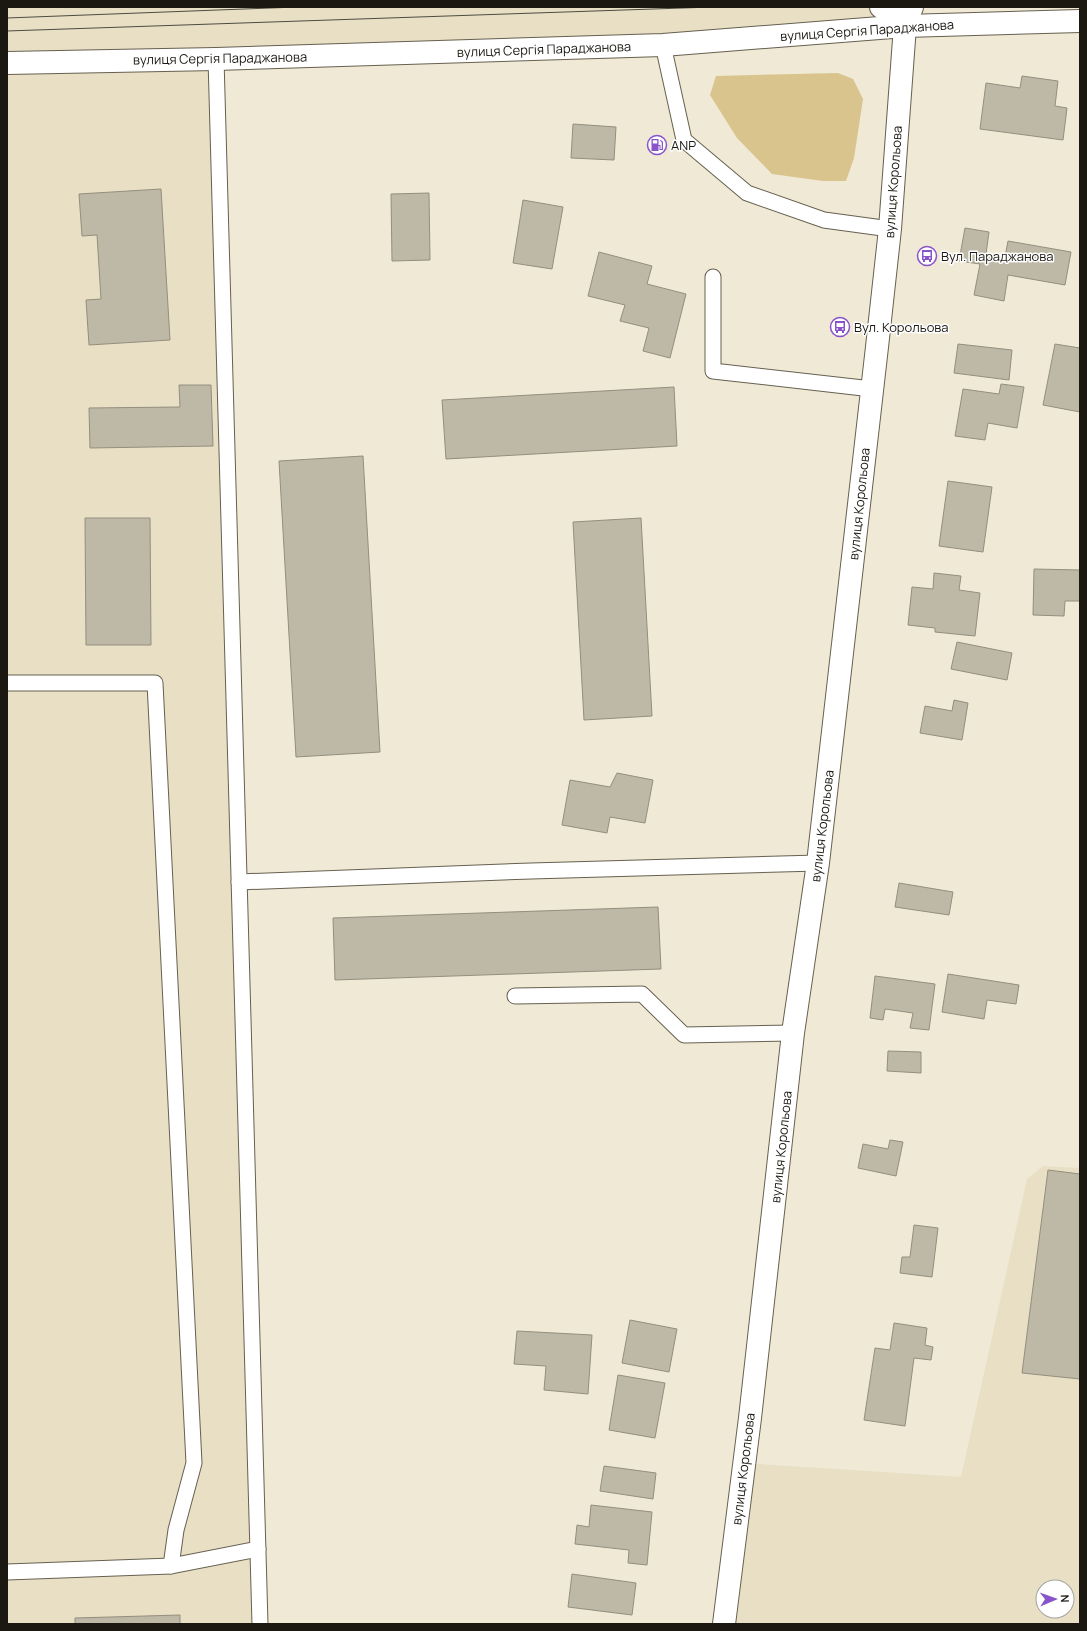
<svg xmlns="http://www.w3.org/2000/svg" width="1087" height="1631" viewBox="0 0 1087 1631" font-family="Manrope,sans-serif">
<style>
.built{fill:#e8dfc5;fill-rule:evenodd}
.green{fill:#d8c48c}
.building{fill:#beb8a6;stroke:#948e7d}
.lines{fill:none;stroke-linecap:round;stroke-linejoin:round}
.lane-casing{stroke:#666050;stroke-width:17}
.street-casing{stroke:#666050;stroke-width:24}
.secondary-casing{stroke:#666050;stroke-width:24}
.lane{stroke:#fff;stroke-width:15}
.street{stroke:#fff;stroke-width:22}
.secondary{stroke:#fff;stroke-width:22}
.tram{stroke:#4e4b41;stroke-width:1}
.labels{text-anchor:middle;stroke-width:3;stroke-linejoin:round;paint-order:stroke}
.street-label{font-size:13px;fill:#1b1812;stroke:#fff}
.poi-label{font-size:13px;fill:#1b1812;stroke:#fff;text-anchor:start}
</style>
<rect width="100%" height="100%" fill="#efe9d6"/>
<g class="built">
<polygon points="7,7 912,7 905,26 216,59 260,1624 7,1624"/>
<path d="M1043 1166 1080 1168V1624H724L744 1463 961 1477 1027 1179ZM1043 1587H1067V1611H1043Z"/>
</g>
<polygon class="green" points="838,73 853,79 863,99 854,158 846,181 823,181 772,174 737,138 710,95 716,76"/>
<g class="building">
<polygon points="1022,76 1058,81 1055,106 1067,108 1063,140 980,129 986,83 1020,88"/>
<polygon points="573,124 616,127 614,160 571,158"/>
<polygon points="161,189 170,340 89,345 86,300 101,299 97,235 82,236 79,194"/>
<polygon points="429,193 430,260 392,261 391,194"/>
<polygon points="523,200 563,207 552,269 513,263"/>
<polygon points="965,228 989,232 986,254 1005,257 1008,241 1071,252 1065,285 1008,275 1004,301 974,295 980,264 959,261"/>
<polygon points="599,252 652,266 647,284 686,294 670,358 643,351 649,328 620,321 625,305 588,296"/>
<polygon points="958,344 1012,350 1009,380 954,373"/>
<polygon points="1055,344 1080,348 1080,412 1043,405"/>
<polygon points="1001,384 1024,387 1017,428 988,423 985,440 955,436 963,389 999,394"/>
<polygon points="179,385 211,385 213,446 90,448 89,408 180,407"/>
<polygon points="674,387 677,446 446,459 442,400"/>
<polygon points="363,456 380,752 296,757 279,461"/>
<polygon points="948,481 992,487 983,552 939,546"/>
<polygon points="85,518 150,518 151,645 86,645"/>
<polygon points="641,518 652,716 584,720 573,522"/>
<polygon points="1034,569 1080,570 1080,601 1065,601 1064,616 1033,615"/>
<polygon points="934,573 961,576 959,590 980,593 975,636 935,632 935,628 908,625 912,587 933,589"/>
<polygon points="957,642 1012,653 1007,680 951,669"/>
<polygon points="954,700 968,703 962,740 920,733 925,706 952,711"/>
<polygon points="617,773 653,780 645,823 610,817 607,833 562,825 570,780 610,787"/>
<polygon points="899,883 953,892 949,915 895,907"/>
<polygon points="658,907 661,969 335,980 333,918"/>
<polygon points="948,974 1019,985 1016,1004 987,1000 984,1019 942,1012"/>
<polygon points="875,976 935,984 929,1030 910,1028 913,1013 885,1009 883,1020 870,1018"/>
<polygon points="888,1051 921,1052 921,1073 887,1071"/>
<polygon points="890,1140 903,1142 896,1176 858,1168 863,1144 888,1149"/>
<polygon points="1048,1170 1080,1174 1080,1379 1022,1373"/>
<polygon points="914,1225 938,1228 932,1277 900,1273 902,1257 910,1257"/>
<polygon points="630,1320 677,1329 669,1372 622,1363"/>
<polygon points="894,1323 927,1328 925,1345 933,1347 931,1360 914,1358 905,1426 864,1420 875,1348 890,1350"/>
<polygon points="517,1331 592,1335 588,1394 544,1390 546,1366 514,1364"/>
<polygon points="618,1375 665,1383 655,1438 609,1430"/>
<polygon points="604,1466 656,1473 653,1499 600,1491"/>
<polygon points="591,1505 652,1512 647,1565 628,1563 629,1550 575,1544 577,1525 589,1527"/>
<polygon points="572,1574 636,1583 632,1615 568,1607"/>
<polygon points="180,1615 180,1624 75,1624 75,1618"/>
</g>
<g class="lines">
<g class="lane-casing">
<g id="lane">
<polyline points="663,45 684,140 747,193 824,220 890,229"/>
<polyline points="216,59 260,1624"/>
<polyline points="713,277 713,371 872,389"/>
<polyline points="7,683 155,683 194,1463 176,1530 171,1566"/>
<polyline points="239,882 531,871 818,863"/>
<polyline points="515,996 642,994 684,1035 793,1033"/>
<polyline points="7,1572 171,1566 258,1549"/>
</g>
</g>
<g class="street-casing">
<polyline id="street" points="7,63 216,59 663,45 905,26"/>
</g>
<g class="secondary-casing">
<g id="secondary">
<polyline points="881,7 905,26"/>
<polyline points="905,26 1080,21"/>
<polyline points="724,1624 750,1418 793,1033 818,863 877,347 890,229 905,26 912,7"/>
</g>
</g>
<use href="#lane" class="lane"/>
<use href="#street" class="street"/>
<use href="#secondary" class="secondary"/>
<g class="tram">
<polyline points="7,18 297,7"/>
<polyline points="7,31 712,7"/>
</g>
</g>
<defs>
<g id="fuel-ring" transform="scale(1)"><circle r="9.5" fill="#fff" stroke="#8853cb" stroke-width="1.5"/><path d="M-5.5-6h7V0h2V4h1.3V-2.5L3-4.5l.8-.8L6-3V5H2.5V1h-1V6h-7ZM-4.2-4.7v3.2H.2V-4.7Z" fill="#8853cb"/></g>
<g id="bus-ring" transform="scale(1)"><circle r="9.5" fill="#fff" stroke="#8853cb" stroke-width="1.5"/><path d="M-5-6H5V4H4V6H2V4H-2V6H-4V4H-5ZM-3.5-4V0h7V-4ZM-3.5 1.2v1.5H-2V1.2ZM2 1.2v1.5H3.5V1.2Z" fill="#8853cb"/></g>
</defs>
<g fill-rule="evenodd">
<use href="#fuel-ring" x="657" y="145"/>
<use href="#bus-ring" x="927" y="256"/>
<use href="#bus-ring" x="840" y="327"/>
</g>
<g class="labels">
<g class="street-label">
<text transform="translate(867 30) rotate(-4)" y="5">вулиця Сергія Параджанова</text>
<text transform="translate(544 49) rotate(-2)" y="5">вулиця Сергія Параджанова</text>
<text transform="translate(220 58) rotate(-1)" y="5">вулиця Сергія Параджанова</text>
<text transform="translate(893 182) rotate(-86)" y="5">вулиця Корольова</text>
<text transform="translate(859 504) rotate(-84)" y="5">вулиця Корольова</text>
<text transform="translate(822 826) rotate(-83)" y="5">вулиця Корольова</text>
<text transform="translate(781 1147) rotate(-84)" y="5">вулиця Корольова</text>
<text transform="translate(743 1469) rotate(-83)" y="5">вулиця Корольова</text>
</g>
<g class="poi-label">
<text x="671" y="150">ANP</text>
<text x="941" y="261">Вул. Параджанова</text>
<text x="854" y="332">Вул. Корольова</text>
</g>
</g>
<rect width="1087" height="1631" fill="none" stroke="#1b1812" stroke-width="16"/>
<g transform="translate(1055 1599) rotate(88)"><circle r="19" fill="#ffffff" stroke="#a4a3a0"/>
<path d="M0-3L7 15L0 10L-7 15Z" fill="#8853cb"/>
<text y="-6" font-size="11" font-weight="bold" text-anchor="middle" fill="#1b1812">N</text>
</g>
</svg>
